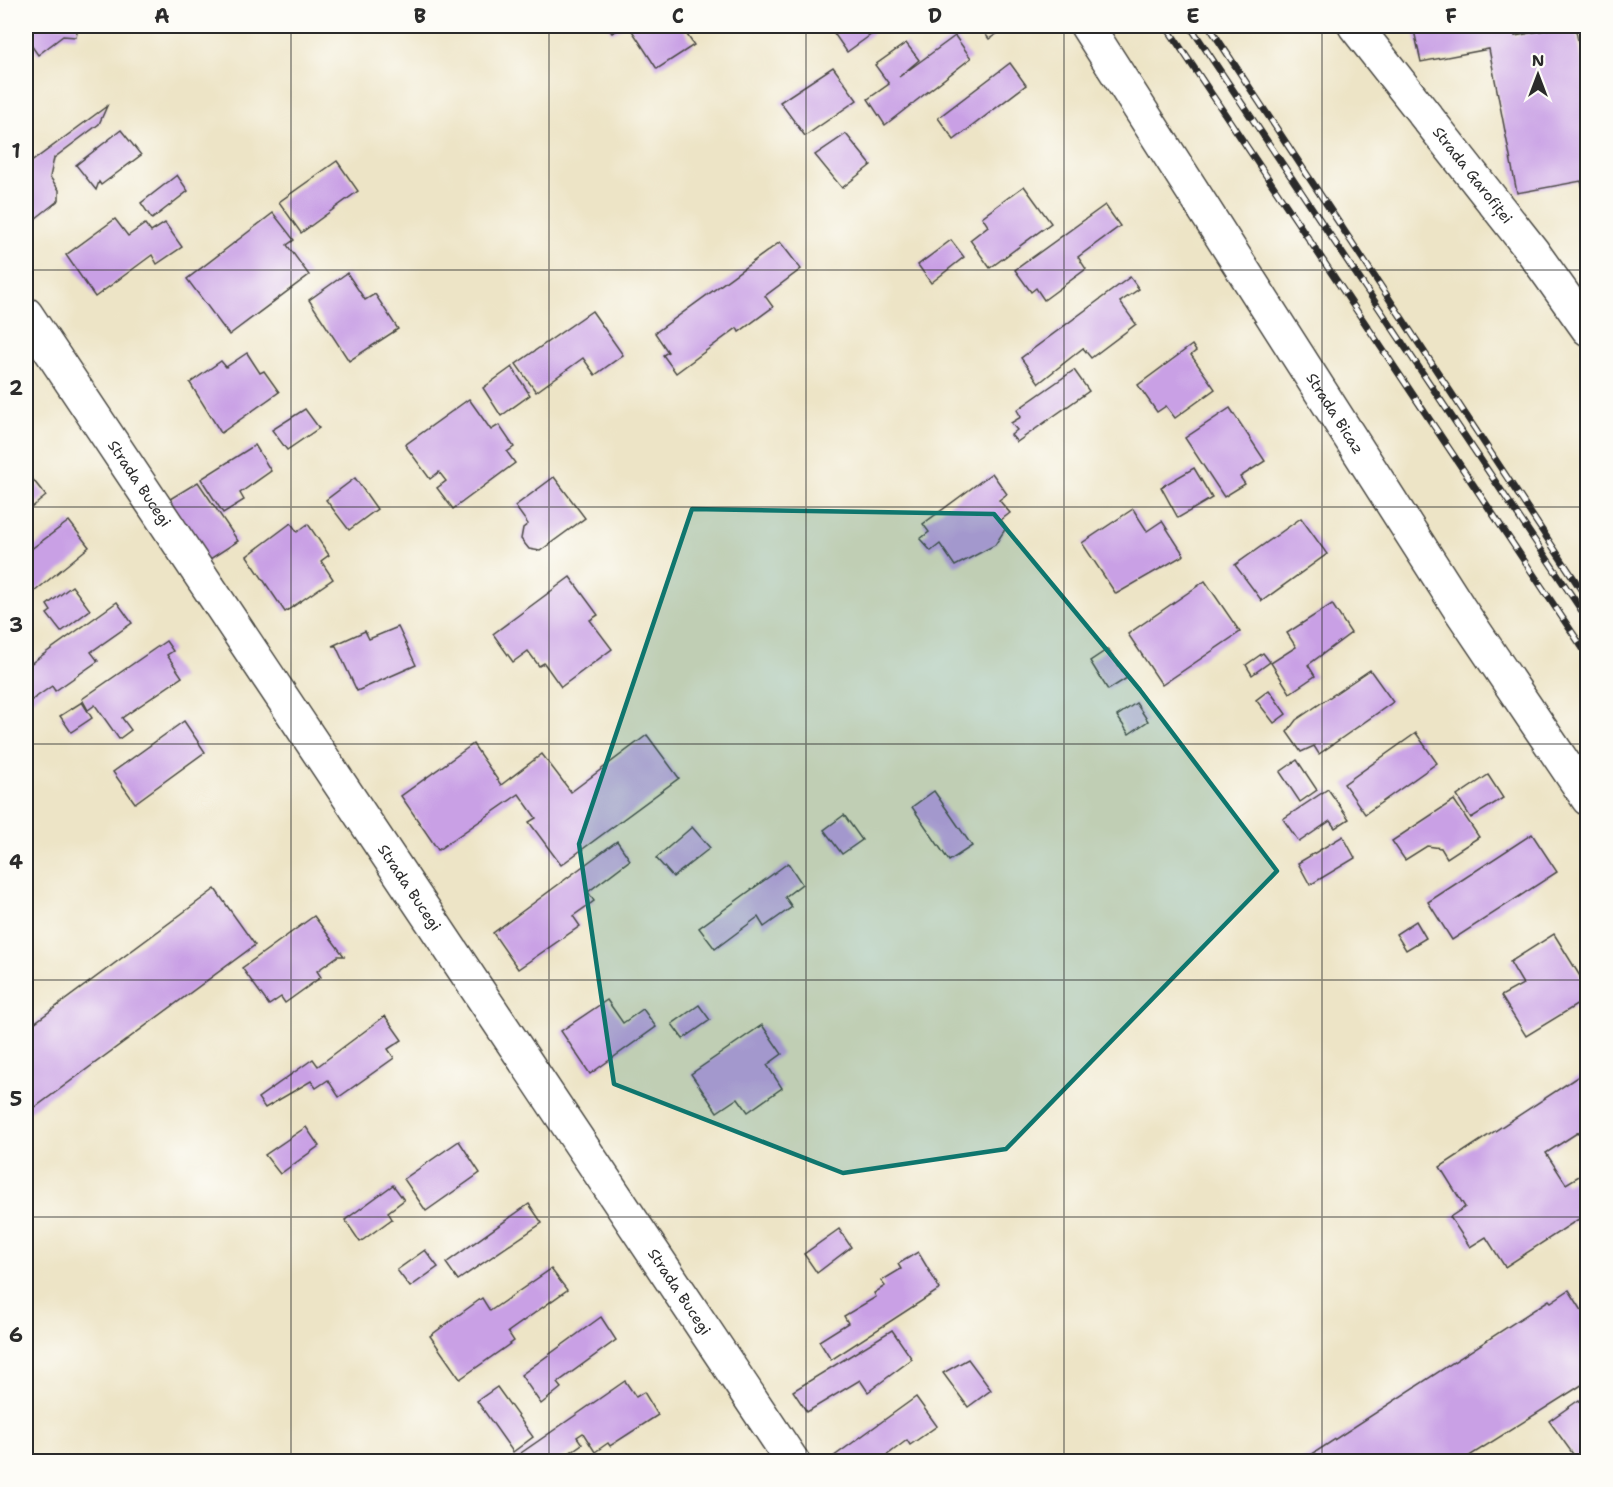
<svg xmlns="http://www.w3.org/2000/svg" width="1613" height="1487" viewBox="0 0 1613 1487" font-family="'Shantell Sans',sans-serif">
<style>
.building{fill:#c9a0e5}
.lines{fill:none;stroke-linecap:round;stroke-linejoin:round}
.tertiary-casing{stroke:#484742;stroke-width:36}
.tertiary{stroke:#fff;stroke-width:33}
.rail-casing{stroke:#2b2b2b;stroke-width:7}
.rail{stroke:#fdfcf7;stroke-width:4.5;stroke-dasharray:14;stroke-linecap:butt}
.marked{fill:#0f766e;fill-opacity:0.2;stroke:#0f766e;stroke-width:4.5;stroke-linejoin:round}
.grid{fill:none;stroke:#2b2b2b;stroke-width:1.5;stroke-opacity:0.55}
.labels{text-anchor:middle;stroke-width:6;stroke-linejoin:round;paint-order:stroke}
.street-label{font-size:15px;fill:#2b2b2b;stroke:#fdfcf7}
.neatline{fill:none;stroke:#2b2b2b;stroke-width:2}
.grid-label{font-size:20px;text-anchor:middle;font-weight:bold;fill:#2b2b2b}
</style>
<rect width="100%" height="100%" fill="#fdfcf7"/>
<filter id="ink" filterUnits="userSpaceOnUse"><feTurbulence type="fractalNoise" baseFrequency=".0167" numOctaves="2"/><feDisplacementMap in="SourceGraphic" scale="12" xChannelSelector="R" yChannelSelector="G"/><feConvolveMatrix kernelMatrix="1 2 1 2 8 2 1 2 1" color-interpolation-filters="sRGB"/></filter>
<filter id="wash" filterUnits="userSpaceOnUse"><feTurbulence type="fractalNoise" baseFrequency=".008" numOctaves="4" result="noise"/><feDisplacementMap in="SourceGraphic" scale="24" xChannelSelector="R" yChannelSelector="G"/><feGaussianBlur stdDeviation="1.35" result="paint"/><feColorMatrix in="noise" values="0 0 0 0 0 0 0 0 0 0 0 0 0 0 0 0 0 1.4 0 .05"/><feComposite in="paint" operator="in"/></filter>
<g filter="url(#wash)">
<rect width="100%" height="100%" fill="#ede4c6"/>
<g id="blocks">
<g class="building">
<polygon points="26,26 78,26 76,37 63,36 38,55 26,38"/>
<polygon points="607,26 625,26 612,33"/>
<polygon points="629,26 681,26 694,45 657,69"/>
<polygon points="829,26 876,26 879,29 847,52"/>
<polygon points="979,26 998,26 1001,31 989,39"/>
<polygon points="1413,26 1513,26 1515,36 1565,26 1575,26 1588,88 1588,208 1581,181 1517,193 1489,49 1421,62"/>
<polygon points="955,36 971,58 885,125 868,99 889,84 875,65 906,43 919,60 899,77"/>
<polygon points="1010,63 1026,85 954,140 938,118"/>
<polygon points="833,67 857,100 805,136 780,102"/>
<polygon points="107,106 99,124 54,158 50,177 59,190 59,200 26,226 26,166"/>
<polygon points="121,130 141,155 101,185 99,182 96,190 76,165"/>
<polygon points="846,134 871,165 842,188 815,155"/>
<polygon points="337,161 358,191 301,233 279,202"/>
<polygon points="177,175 188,191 152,219 141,203"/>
<polygon points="1024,186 1051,223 990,268 970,240 988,226 982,217"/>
<polygon points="1105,205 1120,226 1078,257 1086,269 1044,300 1036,288 1031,292 1015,270"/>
<polygon points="273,213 294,240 287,245 309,275 229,335 187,279"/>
<polygon points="115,219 128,236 145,224 151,232 165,223 182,247 157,264 152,255 95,297 66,255"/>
<polygon points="951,240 964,257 931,283 918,265"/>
<polygon points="780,242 801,269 765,296 773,307 739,332 737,328 676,373 663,355 668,352 655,333"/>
<polygon points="347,273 365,300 375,294 398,329 349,361 309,300"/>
<polygon points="1130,277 1139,289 1120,302 1136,324 1091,358 1083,348 1039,383 1021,358"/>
<polygon points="592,311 623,355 595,375 583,358 536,392 516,364"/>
<polygon points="1192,345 1196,351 1191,355 1215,389 1175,418 1166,406 1157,412 1138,385"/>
<polygon points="247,353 260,373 264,371 279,392 221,433 190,383 221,361 226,367"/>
<polygon points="512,367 530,395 501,416 483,388"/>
<polygon points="1074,370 1089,391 1017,442 1011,435 1017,430 1011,423 1021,417 1017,410"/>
<polygon points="469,399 491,430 499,425 514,447 507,452 515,463 453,509 437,488 446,481 439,472 430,479 405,445"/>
<polygon points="1230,408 1265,461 1240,477 1245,484 1224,497 1185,438"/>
<polygon points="305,409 319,428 287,450 272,430"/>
<polygon points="255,445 271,471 240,493 244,500 223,513 201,479"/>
<polygon points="1194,468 1212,498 1178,518 1161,487"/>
<polygon points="26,471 46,496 26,512"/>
<polygon points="992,473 1007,494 999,500 1010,513 1001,520 1006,528 995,545 955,566 940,544 931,551 920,539 929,532 923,524"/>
<polygon points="554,477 585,518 540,551 529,549 521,539 523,528 528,524 515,506"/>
<polygon points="355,478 377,509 349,530 326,500"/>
<polygon points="198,482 238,541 204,563 165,502"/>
<polygon points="1133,509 1147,531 1162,521 1184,555 1116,594 1082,543"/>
<polygon points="1301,518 1327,554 1262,601 1235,565"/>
<polygon points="69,521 89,547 29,596 26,592 26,553"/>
<polygon points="291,523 297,532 308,524 329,555 321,561 333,579 285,612 247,556"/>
<polygon points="570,577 598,615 590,620 612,649 561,687 544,663 539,666 528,651 513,662 493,634"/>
<polygon points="1205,581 1240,632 1162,685 1128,634"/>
<polygon points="72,586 90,610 61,632 47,614 51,611 47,605"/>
<polygon points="117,602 132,623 91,652 98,661 55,691 52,686 26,704 26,667"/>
<polygon points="1332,604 1351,633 1308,665 1315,676 1290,693 1271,663 1296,647 1287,633"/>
<polygon points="398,627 416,665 357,691 336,646 332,646 365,631 369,639"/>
<polygon points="166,641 173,651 167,655 182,677 122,718 131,730 119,739 95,705 88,710 82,699"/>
<polygon points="1108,649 1127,678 1108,690 1090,661"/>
<polygon points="1263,653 1270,662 1252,675 1246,665"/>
<polygon points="1370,670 1393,702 1319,754 1314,746 1301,752 1287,732 1296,720"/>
<polygon points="1269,690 1286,714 1274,723 1256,700"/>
<polygon points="82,702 92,718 71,732 60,716"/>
<polygon points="1136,703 1148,721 1129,734 1117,716"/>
<polygon points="184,721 205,752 135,803 113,772"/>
<polygon points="1416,733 1437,763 1365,814 1344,784"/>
<polygon points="647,735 679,778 561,865 529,822 536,818 519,794 438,850 401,796 473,744 501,785 542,754 571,792"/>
<polygon points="1297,760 1317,790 1300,802 1280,772"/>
<polygon points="1488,775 1503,798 1471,818 1457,796"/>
<polygon points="1328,789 1349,819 1335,828 1330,821 1299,842 1283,819"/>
<polygon points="934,791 972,846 949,861 912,807"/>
<polygon points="1454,800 1479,837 1447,858 1441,848 1427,846 1405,860 1392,841"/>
<polygon points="844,815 862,840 842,854 824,830"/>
<polygon points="692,827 710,848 673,877 656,858"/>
<polygon points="1532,834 1557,872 1452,940 1428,902"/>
<polygon points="1343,836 1355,858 1310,885 1298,863"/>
<polygon points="617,841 630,860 588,892 594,901 573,916 580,926 518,969 493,933"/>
<polygon points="788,863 802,884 785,897 792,907 764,927 758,917 715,949 699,928"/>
<polygon points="215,889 255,945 26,1114 26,1029"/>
<polygon points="314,916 344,956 338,956 317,971 321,977 285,1003 281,997 269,1005 242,968"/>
<polygon points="1416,921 1426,938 1406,950 1396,934"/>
<polygon points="1554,934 1588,989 1588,998 1526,1036 1501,996 1523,984 1510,962"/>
<polygon points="607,1000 623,1023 643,1009 656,1027 590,1074 561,1031"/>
<polygon points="699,1005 710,1020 683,1039 672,1024"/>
<polygon points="385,1016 402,1040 388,1049 394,1058 339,1097 328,1080 316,1088 311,1081 265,1108 258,1098 313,1059 318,1066"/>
<polygon points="762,1025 782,1054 767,1065 782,1088 748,1112 738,1098 717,1112 691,1074"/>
<polygon points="1588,1070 1588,1126 1546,1153 1566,1184 1584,1173 1588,1178 1588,1213 1505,1267 1486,1237 1470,1247 1450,1217 1465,1207 1440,1167"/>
<polygon points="306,1127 319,1146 280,1174 265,1155"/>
<polygon points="459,1141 480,1173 426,1211 404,1179"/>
<polygon points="393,1185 404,1200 388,1212 392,1219 360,1242 345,1220"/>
<polygon points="529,1204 542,1223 458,1280 446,1263"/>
<polygon points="839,1229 851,1247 817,1273 804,1254"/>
<polygon points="425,1250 438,1267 410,1287 397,1270"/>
<polygon points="918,1252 940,1289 831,1360 819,1341 848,1323 844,1316 876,1297 874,1293 885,1286 881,1281 901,1269 898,1264"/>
<polygon points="551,1269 567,1290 508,1332 514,1341 460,1379 430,1336 482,1298 490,1311"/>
<polygon points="1569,1290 1588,1320 1588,1381 1460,1462 1300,1462 1549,1300 1551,1302"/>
<polygon points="601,1317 616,1340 557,1383 561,1388 541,1404 521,1375"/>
<polygon points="892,1330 912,1359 868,1392 860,1380 807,1412 793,1391"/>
<polygon points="968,1359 991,1390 968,1407 943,1373"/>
<polygon points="625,1381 636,1397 644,1392 658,1415 610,1446 608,1443 595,1452 583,1433 577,1437 582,1444 556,1462 508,1462"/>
<polygon points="497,1387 533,1437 513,1452 477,1401"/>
<polygon points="916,1397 937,1426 910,1445 907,1440 878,1462 826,1462"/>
<polygon points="1579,1400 1588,1413 1588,1455 1578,1461 1549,1421"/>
<polygon points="691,1456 694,1462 682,1462"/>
</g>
</g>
</g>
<g filter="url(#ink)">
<use href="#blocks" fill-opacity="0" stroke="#484742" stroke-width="1.5"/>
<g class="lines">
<g class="tertiary-casing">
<g id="tertiary">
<path id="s1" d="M1087 26 1459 608 1588 799"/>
<path id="s2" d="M1355 26 1533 252 1588 329"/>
<path id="s3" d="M26 314 793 1462"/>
</g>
</g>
<use href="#tertiary" class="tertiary"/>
<g class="rail-casing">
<g id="rail">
<polyline points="1166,26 1588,656"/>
<polyline points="1190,26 1588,620"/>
<polyline points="1209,26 1588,600"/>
</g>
</g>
<use href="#rail" class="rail"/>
</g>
</g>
<path class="marked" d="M692 509 994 514 1140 690 1277 871 1006 1149 843 1173 614 1084 579 844Z"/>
<path class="grid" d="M291 26V1462M549 26V1462M806 26V1462M1064 26V1462M1322 26V1462M26 270H1588M26 507H1588M26 744H1588M26 980H1588M26 1217H1588"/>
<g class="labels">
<g class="street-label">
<text dy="5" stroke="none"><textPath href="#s2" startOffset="190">Strada Garofiței</textPath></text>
<text dy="5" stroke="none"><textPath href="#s1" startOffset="460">Strada Bicaz</textPath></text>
<text dy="5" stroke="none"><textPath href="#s3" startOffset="204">Strada Bucegi</textPath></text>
<text dy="5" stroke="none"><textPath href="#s3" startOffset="690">Strada Bucegi</textPath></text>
<text dy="5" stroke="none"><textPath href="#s3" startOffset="1176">Strada Bucegi</textPath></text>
</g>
</g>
<rect width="1613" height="1487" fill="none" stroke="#fdfcf7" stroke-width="66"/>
<g transform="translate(1538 75)" stroke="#fdfcf7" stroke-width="4.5" paint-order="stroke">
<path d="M0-4.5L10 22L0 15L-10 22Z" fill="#2b2b2b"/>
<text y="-9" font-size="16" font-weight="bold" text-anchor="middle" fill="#2b2b2b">N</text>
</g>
<rect x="33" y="33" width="1547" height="1421" class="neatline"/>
<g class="grid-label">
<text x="162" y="23">A</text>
<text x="420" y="23">B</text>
<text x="678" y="23">C</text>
<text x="935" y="23">D</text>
<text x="1193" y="23">E</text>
<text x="1451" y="23">F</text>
<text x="16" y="158">1</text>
<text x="16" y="395">2</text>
<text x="16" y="632">3</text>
<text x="16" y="869">4</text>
<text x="16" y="1106">5</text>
<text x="16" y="1342">6</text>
</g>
</svg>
